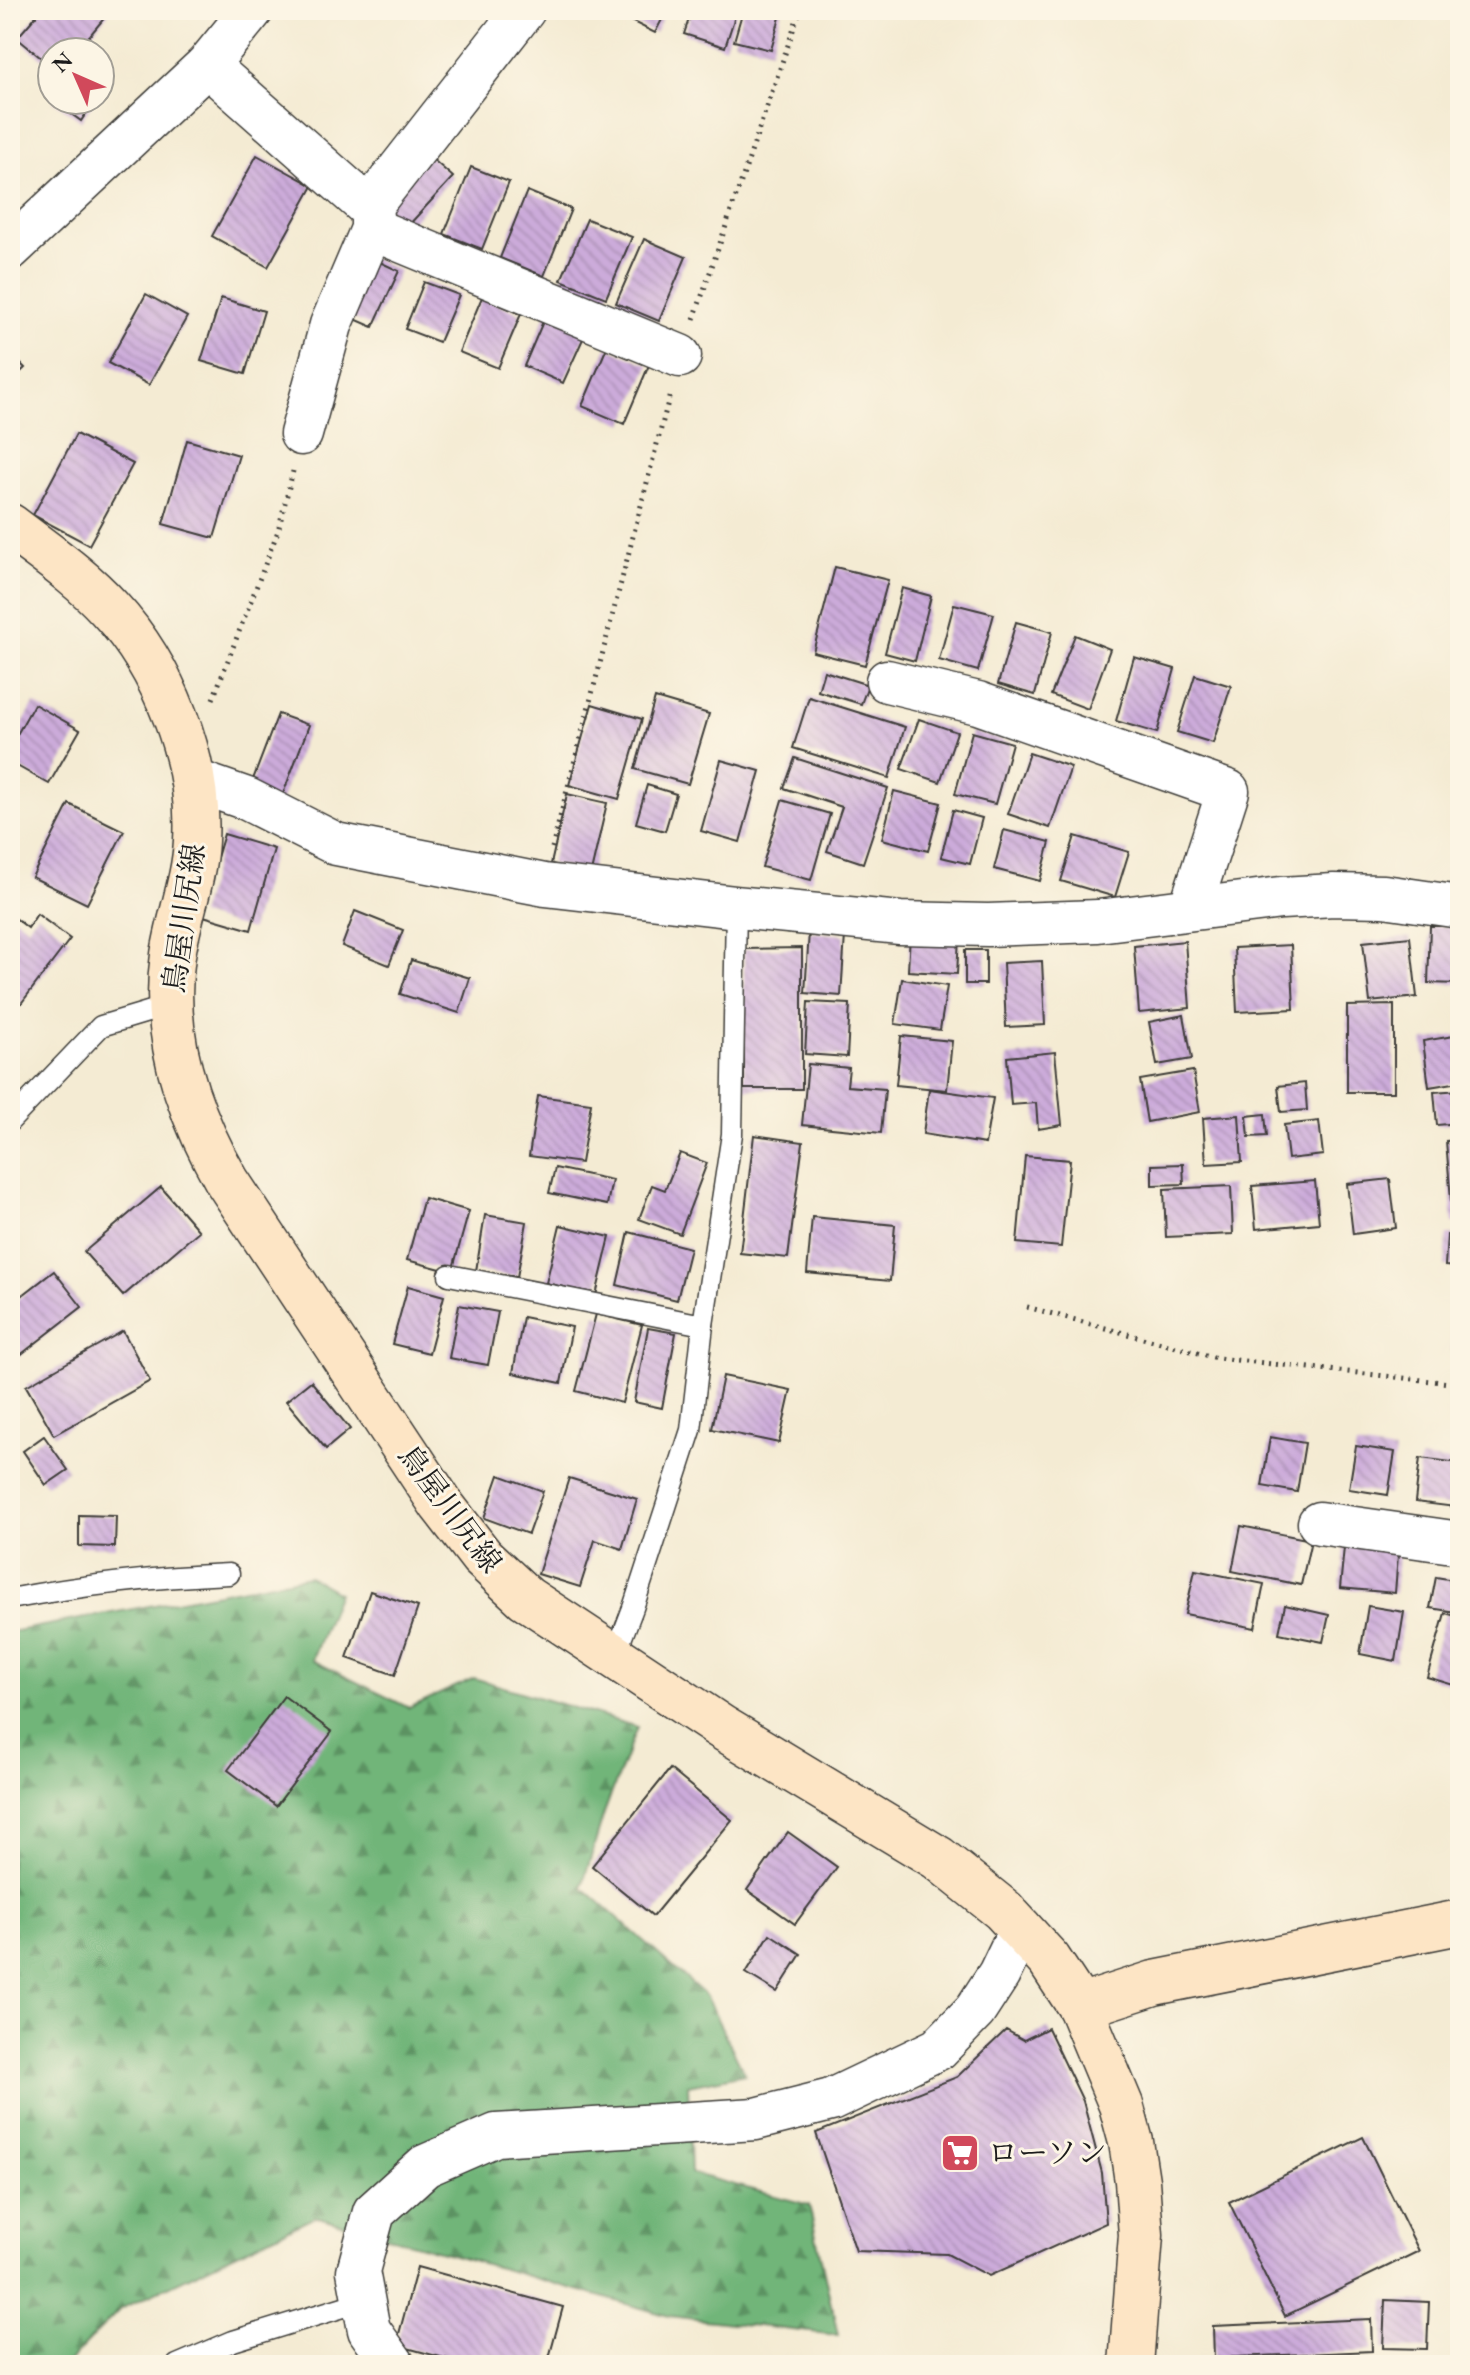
<svg xmlns="http://www.w3.org/2000/svg" width="1470" height="2375" viewBox="0 0 1470 2375" font-family="'EB Garamond','Noto Serif JP',serif">
<style>
.forest{fill:url(#forest-firs);stroke:#46684a;stroke-width:2}
.building{fill:url(#building-back-hatch)}
.lines{fill:none;stroke-linecap:round;stroke-linejoin:round}
.lane-casing{stroke:#3c3b37;stroke-width:23}
.street-casing{stroke:#3c3b37;stroke-width:45}
.secondary-casing{stroke:#3c3b37;stroke-width:47}
.path{stroke:#3c3b37;stroke-width:5;stroke-dasharray:2 6;stroke-linecap:butt}
.lane{stroke:#fff;stroke-width:20}
.street{stroke:#fff;stroke-width:42}
.secondary{stroke:#fde5c5;stroke-width:44}
.labels{text-anchor:middle;stroke-width:6;stroke-linejoin:round;paint-order:stroke}
.street-label{font-size:30px;fill:#1c1c1c;stroke:#fcf5e5}
.poi-label{font-size:30px;fill:#1c1c1c;stroke:#fcf5e5;text-anchor:start}
</style>
<defs>
<pattern id="forest-firs" width="22" height="20" patternUnits="userSpaceOnUse" patternTransform="scale(2)"><rect width="22" height="20" fill="#71b579"/><path d="M5 1l3.5 6h-7zM16 11l3.5 6h-7z" fill="#5c9262"/></pattern>
<pattern id="building-back-hatch" width="6" height="6" patternUnits="userSpaceOnUse" patternTransform="scale(2)"><rect width="6" height="6" fill="#ccabda"/><path d="M-1 5l2 2M0 0l6 6M5-1l2 2" fill="none" stroke="#af93ba"/></pattern>
</defs>
<rect width="100%" height="100%" fill="#fcf5e5"/>
<filter id="ink" filterUnits="userSpaceOnUse"><feTurbulence type="fractalNoise" baseFrequency=".0125" numOctaves="2"/><feDisplacementMap in="SourceGraphic" scale="16" xChannelSelector="R" yChannelSelector="G"/><feConvolveMatrix kernelMatrix="1 2 1 2 8 2 1 2 1" color-interpolation-filters="sRGB"/></filter>
<filter id="wash" filterUnits="userSpaceOnUse"><feTurbulence type="fractalNoise" baseFrequency=".006" numOctaves="4" result="noise"/><feDisplacementMap in="SourceGraphic" scale="32" xChannelSelector="R" yChannelSelector="G"/><feGaussianBlur stdDeviation="1.8" result="paint"/><feColorMatrix in="noise" values="0 0 0 0 0 0 0 0 0 0 0 0 0 0 0 0 0 1.4 0 .05"/><feComposite in="paint" operator="in"/></filter>
<g filter="url(#wash)">
<rect width="100%" height="100%" fill="#f4ebd3"/>
<polygon class="forest" points="309,1576 338,1593 312,1660 409,1708 474,1678 637,1727 604,1813 582,1887 705,1995 745,2074 688,2085 691,2173 809,2205 838,2335 669,2316 315,2216 120,2309 66,2365 10,2365 10,1632"/>
<g id="blocks">
<g class="building">
<polygon points="41,10 111,10 76,52 52,52 52,67 17,38"/>
<polygon points="609,10 667,10 655,33"/>
<polygon points="692,10 737,10 725,47 684,34"/>
<polygon points="743,10 782,10 771,50 734,41"/>
<polygon points="52,100 95,100 81,121"/>
<polygon points="421,149 453,177 407,227 376,199"/>
<polygon points="257,155 313,186 268,267 212,236"/>
<polygon points="471,167 509,182 482,249 444,234"/>
<polygon points="527,191 571,209 544,276 500,258"/>
<polygon points="587,219 632,237 606,298 561,280"/>
<polygon points="644,239 686,257 659,321 616,303"/>
<polygon points="367,256 399,271 373,327 341,313"/>
<polygon points="424,282 459,295 439,342 405,329"/>
<polygon points="146,294 187,317 149,385 108,363"/>
<polygon points="482,297 521,314 498,368 459,352"/>
<polygon points="221,298 264,311 245,374 201,361"/>
<polygon points="547,312 587,330 563,383 524,366"/>
<polygon points="607,347 649,365 624,424 582,406"/>
<polygon points="10,353 25,368 10,382"/>
<polygon points="76,434 133,464 89,545 33,515"/>
<polygon points="187,440 239,455 214,538 163,524"/>
<polygon points="835,567 888,580 865,665 813,652"/>
<polygon points="902,588 931,596 915,661 885,653"/>
<polygon points="954,604 994,614 978,671 939,660"/>
<polygon points="1016,622 1052,632 1035,695 998,684"/>
<polygon points="1075,635 1110,649 1088,709 1051,695"/>
<polygon points="1134,657 1175,669 1157,733 1116,721"/>
<polygon points="824,671 868,685 861,704 818,691"/>
<polygon points="1195,675 1231,686 1213,743 1177,732"/>
<polygon points="809,697 905,727 889,778 793,748"/>
<polygon points="655,698 709,714 688,784 635,769"/>
<polygon points="34,704 80,730 49,784 10,762 10,747"/>
<polygon points="592,704 642,719 619,799 569,785"/>
<polygon points="278,714 309,725 280,802 249,790"/>
<polygon points="919,719 957,732 940,782 901,769"/>
<polygon points="972,732 1012,743 995,804 955,794"/>
<polygon points="1029,753 1071,767 1050,828 1008,814"/>
<polygon points="795,758 888,788 863,863 827,851 842,807 784,788"/>
<polygon points="721,760 760,771 740,842 701,831"/>
<polygon points="647,785 676,794 665,831 636,823"/>
<polygon points="894,791 941,803 928,851 882,839"/>
<polygon points="567,794 607,803 591,872 551,864"/>
<polygon points="782,800 830,814 811,880 762,867"/>
<polygon points="69,804 124,831 87,904 32,877"/>
<polygon points="953,810 982,818 970,864 941,857"/>
<polygon points="1004,830 1050,842 1040,881 994,869"/>
<polygon points="224,834 274,849 251,930 200,915"/>
<polygon points="1075,836 1129,852 1115,897 1061,881"/>
<polygon points="355,911 403,930 389,965 342,946"/>
<polygon points="10,914 28,928 37,914 70,939 10,1018"/>
<polygon points="1430,926 1460,926 1460,984 1428,983"/>
<polygon points="809,932 845,935 841,996 805,993"/>
<polygon points="910,934 959,937 957,974 908,971"/>
<polygon points="1410,937 1417,997 1370,1002 1363,942"/>
<polygon points="1185,941 1190,1008 1139,1013 1134,946"/>
<polygon points="1291,945 1294,1009 1237,1012 1234,948"/>
<polygon points="802,948 802,1089 744,1089 744,949"/>
<rect x="965" y="950" width="21" height="34"/>
<polygon points="411,960 470,978 459,1013 400,994"/>
<polygon points="1042,961 1045,1025 1006,1027 1003,963"/>
<polygon points="902,979 947,986 940,1030 895,1024"/>
<polygon points="808,1002 850,1004 847,1057 805,1054"/>
<polygon points="1394,1005 1394,1092 1347,1092 1347,1006"/>
<polygon points="1184,1015 1192,1059 1157,1065 1149,1022"/>
<polygon points="1460,1035 1460,1082 1429,1087 1423,1041"/>
<polygon points="901,1036 952,1041 947,1090 896,1085"/>
<polygon points="1055,1052 1062,1125 1038,1129 1036,1103 1011,1105 1007,1057"/>
<polygon points="808,1064 849,1068 847,1086 885,1089 881,1133 802,1125"/>
<polygon points="1193,1071 1200,1112 1147,1122 1140,1080"/>
<polygon points="1305,1083 1307,1110 1281,1112 1278,1086"/>
<polygon points="929,1089 993,1098 985,1144 923,1134"/>
<polygon points="1460,1090 1460,1123 1437,1125 1434,1092"/>
<polygon points="538,1096 591,1103 581,1163 529,1156"/>
<polygon points="1265,1114 1267,1136 1249,1137 1247,1116"/>
<polygon points="1239,1115 1242,1162 1206,1164 1203,1118"/>
<polygon points="1319,1121 1323,1155 1288,1159 1284,1125"/>
<polygon points="754,1135 803,1142 788,1258 740,1253"/>
<polygon points="1460,1140 1460,1223 1453,1223 1446,1141"/>
<polygon points="680,1153 707,1163 680,1234 639,1219 652,1185 665,1190"/>
<polygon points="1025,1156 1070,1160 1061,1247 1017,1243"/>
<polygon points="1183,1164 1184,1184 1152,1185 1152,1165"/>
<polygon points="555,1168 612,1180 607,1205 549,1193"/>
<polygon points="1390,1179 1396,1228 1353,1234 1347,1184"/>
<polygon points="1315,1181 1319,1223 1256,1229 1252,1186"/>
<polygon points="1231,1186 1233,1234 1166,1237 1164,1189"/>
<polygon points="161,1187 199,1231 123,1296 84,1252"/>
<polygon points="424,1198 469,1211 452,1272 407,1260"/>
<polygon points="485,1215 527,1222 517,1277 476,1271"/>
<polygon points="812,1217 895,1225 890,1281 807,1273"/>
<polygon points="560,1225 610,1237 596,1295 546,1283"/>
<polygon points="629,1232 690,1248 677,1300 617,1285"/>
<polygon points="1447,1235 1460,1236 1460,1267 1445,1266"/>
<polygon points="54,1271 82,1307 10,1363 10,1305"/>
<polygon points="408,1286 444,1296 429,1353 392,1344"/>
<polygon points="459,1305 498,1312 488,1365 449,1358"/>
<polygon points="1458,1310 1460,1310 1460,1350 1451,1349"/>
<polygon points="596,1314 642,1325 622,1403 576,1391"/>
<polygon points="523,1317 572,1327 561,1383 513,1373"/>
<polygon points="648,1328 676,1333 662,1408 634,1402"/>
<polygon points="123,1331 150,1381 54,1435 26,1386"/>
<polygon points="723,1376 791,1390 779,1443 712,1429"/>
<polygon points="311,1381 350,1429 326,1449 286,1401"/>
<polygon points="44,1436 68,1470 46,1485 23,1451"/>
<polygon points="1270,1437 1305,1443 1297,1492 1262,1486"/>
<polygon points="1356,1446 1395,1452 1388,1495 1349,1489"/>
<polygon points="1420,1458 1460,1463 1455,1507 1415,1502"/>
<polygon points="499,1475 543,1491 528,1534 484,1518"/>
<polygon points="569,1478 637,1499 622,1549 595,1540 580,1587 538,1574"/>
<polygon points="79,1515 116,1516 115,1547 79,1546"/>
<polygon points="1241,1526 1311,1540 1301,1585 1232,1571"/>
<polygon points="1345,1537 1399,1542 1395,1593 1340,1588"/>
<polygon points="1195,1570 1264,1584 1255,1628 1185,1614"/>
<polygon points="1436,1577 1460,1581 1456,1612 1430,1608"/>
<polygon points="370,1591 418,1607 395,1675 347,1658"/>
<polygon points="1285,1605 1329,1615 1323,1642 1279,1633"/>
<polygon points="1368,1606 1404,1612 1396,1661 1360,1654"/>
<polygon points="1445,1613 1460,1617 1460,1687 1427,1677"/>
<polygon points="284,1696 332,1732 276,1806 228,1770"/>
<polygon points="670,1769 732,1820 653,1916 592,1866"/>
<polygon points="788,1832 837,1867 795,1924 747,1890"/>
<polygon points="770,1934 801,1954 777,1992 746,1973"/>
<polygon points="1048,2028 1083,2101 1102,2173 1106,2223 989,2276 947,2254 856,2251 816,2133 957,2077 1006,2030 1024,2040"/>
<polygon points="1363,2137 1419,2251 1285,2316 1229,2202"/>
<polygon points="417,2267 563,2307 547,2365 470,2365 396,2345"/>
<polygon points="1385,2300 1429,2302 1427,2349 1383,2348"/>
<polygon points="1371,2319 1372,2351 1214,2358 1213,2326"/>
</g>
</g>
</g>
<g filter="url(#ink)">
<use href="#blocks" fill-opacity="0" stroke="#3c3b37" stroke-width="2"/>
<g class="lines">
<g class="lane-casing">
<g id="lane">
<polyline points="10,1121 101,1026 171,1005"/>
<polyline points="449,1275 703,1325"/>
<path d="M10 1599C83 1585 155 1577 229 1574"/>
<polyline points="614,1658 633,1608 691,1430 703,1325 732,1134 736,907"/>
<polyline points="177,2365 233,2341 363,2301"/>
</g>
</g>
<g class="street-casing">
<g id="street">
<polyline points="207,65 369,208 372,216 372,229 331,325 301,434"/>
<polyline points="369,208 524,10"/>
<polyline points="372,229 680,356"/>
<polyline points="10,249 207,65 252,10"/>
<polyline points="887,681 978,703 1228,791 1190,909"/>
<polyline points="193,780 247,799 336,844 545,885 736,907 900,923 988,925 1098,921 1281,898 1334,895 1384,896 1460,907"/>
<polyline points="1319,1523 1460,1543"/>
<polyline points="394,2365 369,2330 358,2271 374,2212 425,2166 496,2135 756,2119 831,2100 938,2049 975,2011 999,1974 1021,1928"/>
</g>
</g>
<g class="secondary-casing">
<g id="secondary">
<path d="M10 526C44 552 80 576 109 608 164 667 201 760 196 841 194 880 179 917 173 955 161 1034 188 1113 227 1181L441 1504 482 1557 526 1598 721 1727 938 1858 1003 1910 1049 1960 1080 2007 1121 2105 1131 2142 1137 2181 1141 2235 1131 2365"/>
<polyline points="1080,2007 1154,1983 1460,1922"/>
</g>
</g>
<g class="path">
<polyline points="694,319 800,10"/>
<polyline points="213,699 278,531 293,471"/>
<polyline points="552,848 670,394"/>
<polyline points="1027,1307 1217,1358 1460,1384"/>
</g>
<use href="#lane" class="lane"/>
<use href="#street" class="street"/>
<use href="#secondary" class="secondary"/>
</g>
</g>
<defs>
<g id="supermarket-square" transform="scale(2)"><rect x="-9" y="-9" width="18" height="18" rx="4" fill="#d1495b" stroke="#fcf5e5"/><path d="M-6-5.5h2.5l.6 2H6L4.5 2H-2.5L-4.4-4H-6ZM-1.5 3.2a1.3 1.3 0 1 0 .1 0ZM3 3.2a1.3 1.3 0 1 0 .1 0Z" fill="#fff"/></g>
</defs>
<g fill-rule="evenodd">
<use href="#supermarket-square" x="960" y="2153"/>
</g>
<g class="labels">
<g class="street-label">
<text transform="translate(184 918) rotate(-82)" y="10">鳥屋川尻線</text>
<text transform="translate(450 1509) rotate(53)" y="10">鳥屋川尻線</text>
</g>
<g class="poi-label">
<text x="988" y="2163">ローソン</text>
</g>
</g>
<rect width="1470" height="2375" fill="none" stroke="#fcf5e5" stroke-width="40"/>
<g transform="translate(76 76) rotate(315)"><circle r="38" fill="#fcf5e5" stroke="#a29e95" stroke-width="2"/>
<path d="M0-6L14 30L0 20L-14 30Z" fill="#d1495b"/>
<text y="-12" font-size="22" font-weight="bold" text-anchor="middle" fill="#1c1c1c">N</text>
</g>
</svg>
